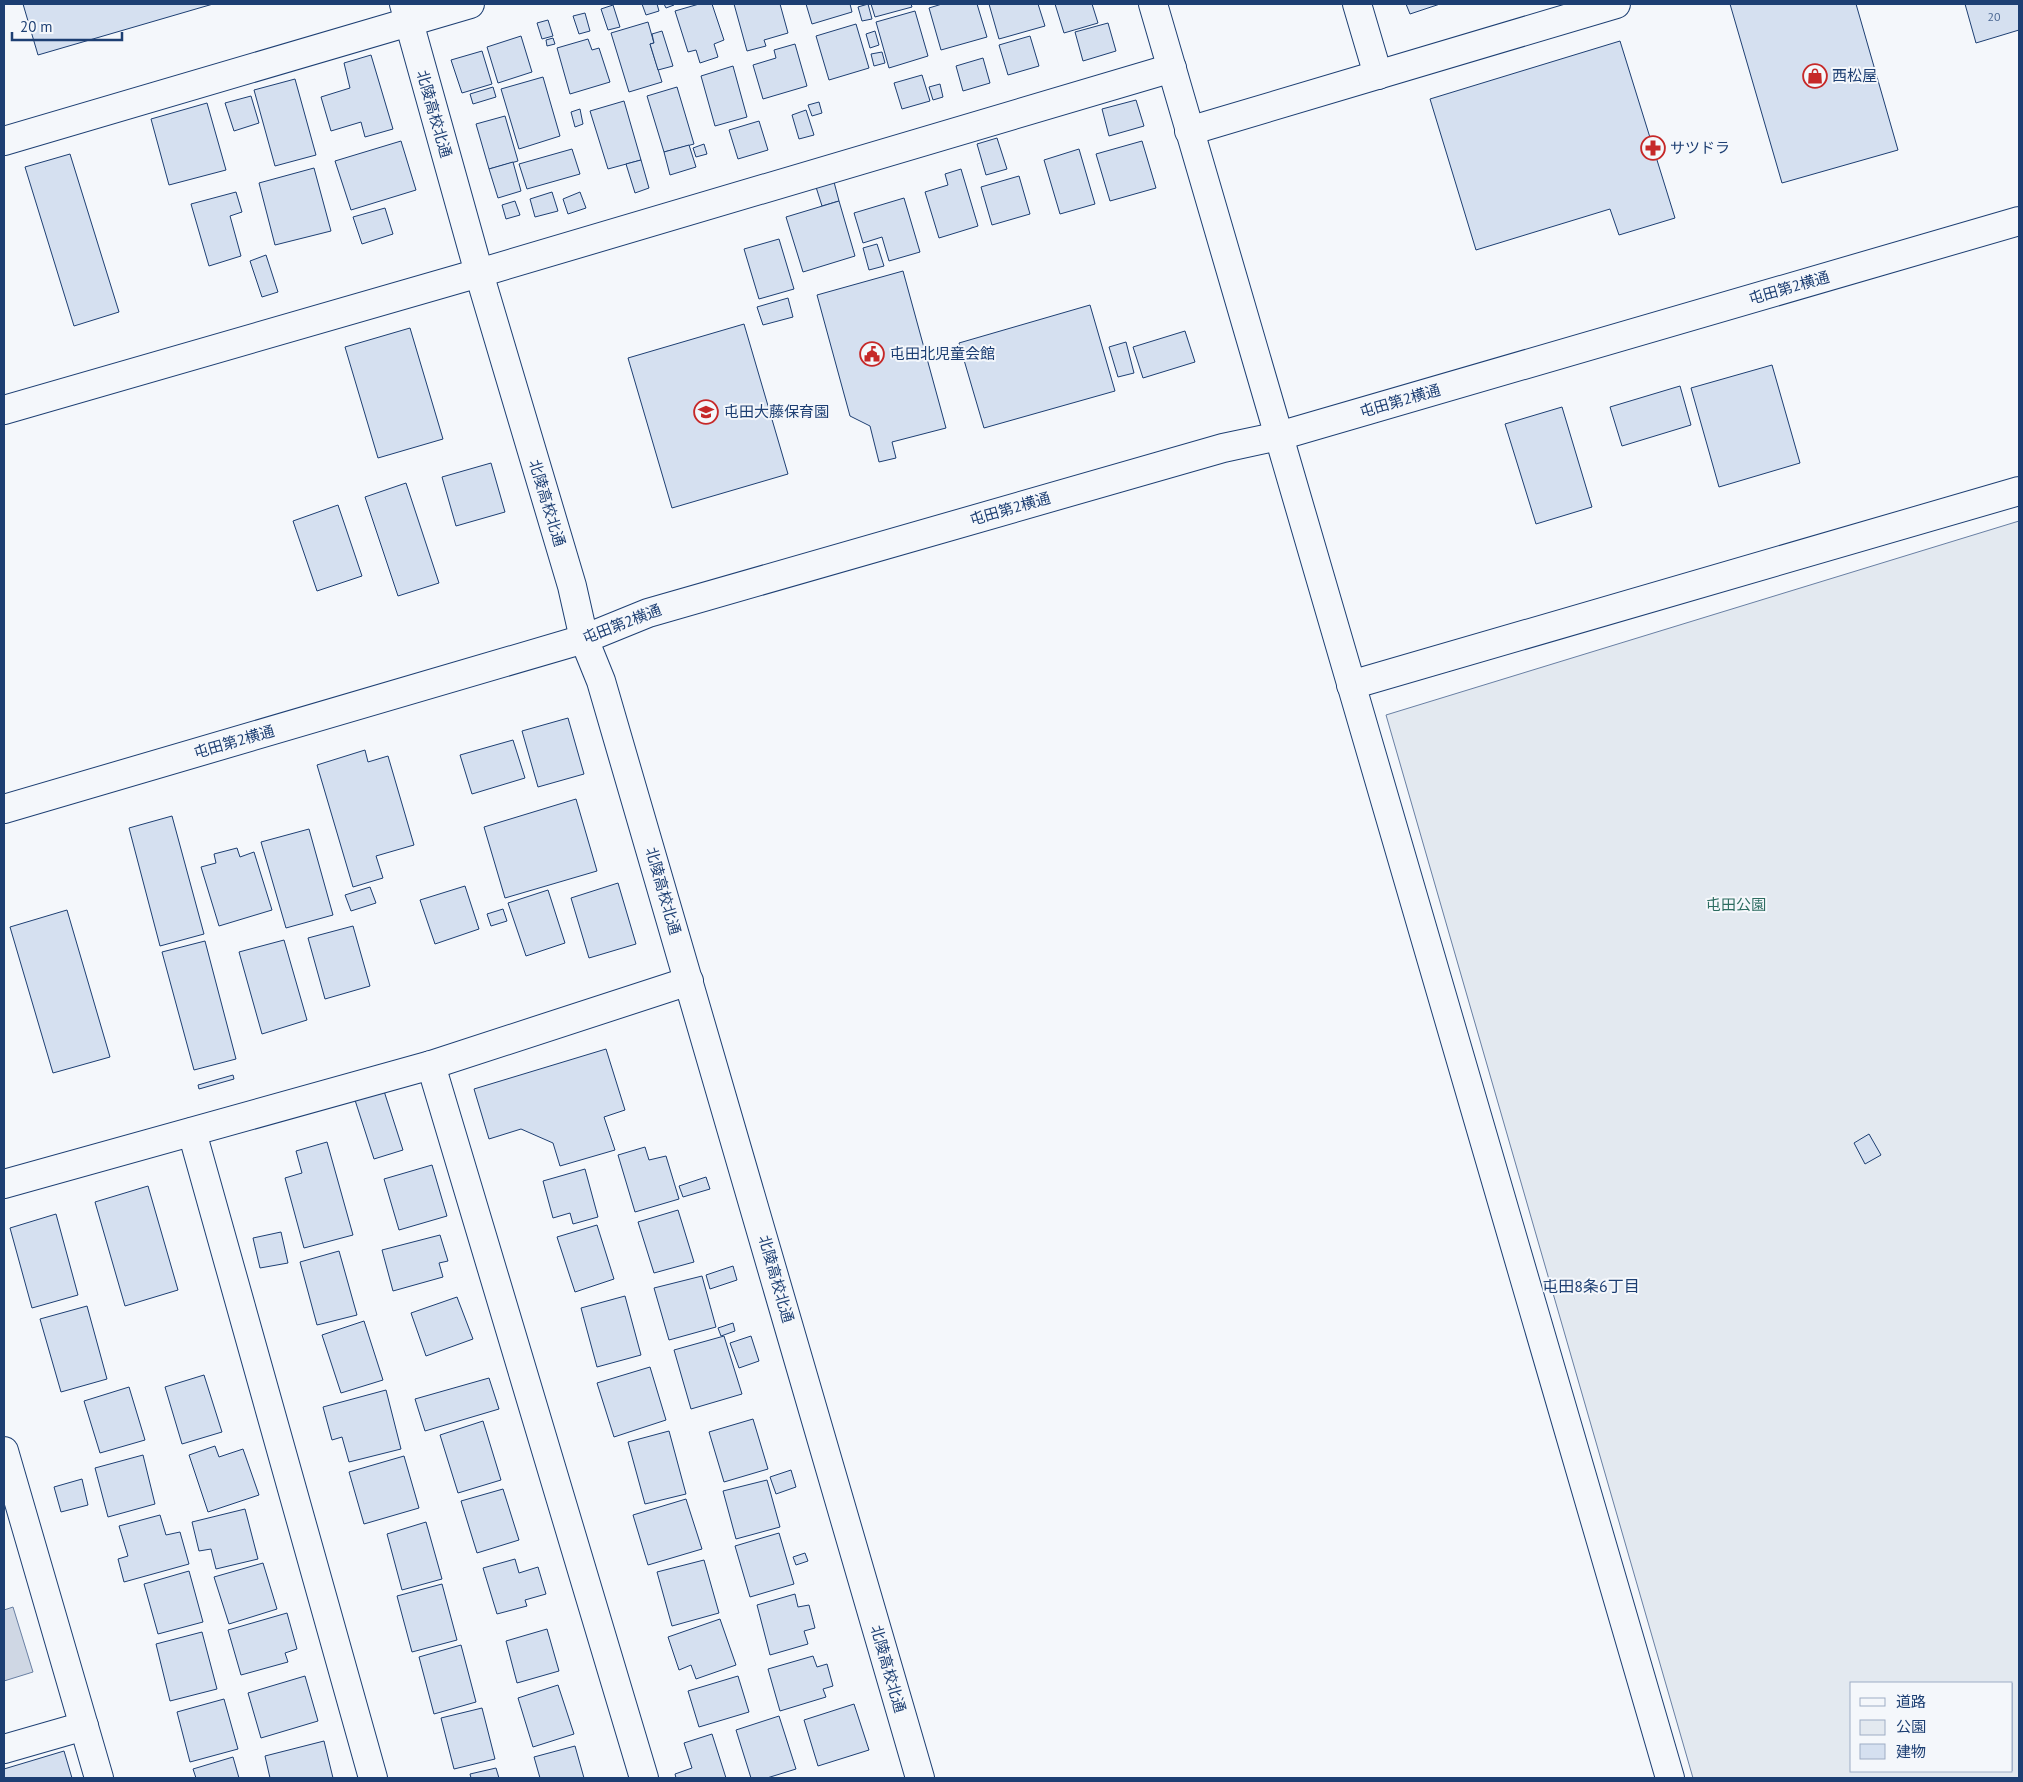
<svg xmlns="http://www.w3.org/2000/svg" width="2023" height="1782" viewBox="0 0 2023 1782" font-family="'PT Sans','Noto Sans JP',sans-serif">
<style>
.green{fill:#e3e9f0;stroke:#687fa3;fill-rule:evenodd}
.water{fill:#cfd7e4;stroke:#687fa3}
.building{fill:#d5e0f0;stroke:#1d3f73}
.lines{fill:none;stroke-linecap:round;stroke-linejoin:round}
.street-casing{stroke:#1d3f73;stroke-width:30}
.secondary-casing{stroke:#1d3f73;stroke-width:30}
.street{stroke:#f4f7fb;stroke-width:28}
.secondary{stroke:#f4f7fb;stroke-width:28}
.labels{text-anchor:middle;stroke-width:4;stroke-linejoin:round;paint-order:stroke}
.number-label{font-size:12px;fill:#4b6792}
.poi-label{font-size:15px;fill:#1d3f73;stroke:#f4f7fb;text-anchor:start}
.street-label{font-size:15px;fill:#1d3f73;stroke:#f4f7fb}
.park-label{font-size:15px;fill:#2c6c60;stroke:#f4f7fb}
.neighbourhood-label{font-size:16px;fill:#1d3f73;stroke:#f4f7fb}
</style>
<rect width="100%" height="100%" fill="#f4f7fb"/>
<path class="green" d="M2019 521V1778H1693L1386 715ZM1852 1683H2012V1771H1852Z"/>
<polygon class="water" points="13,1607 33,1672 4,1681 4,1610"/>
<g class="building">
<polygon points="23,4 213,4 38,55"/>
<polygon points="642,4 657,4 659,11 646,15"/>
<polygon points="664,4 674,4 674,5 666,8"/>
<polygon points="699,4 712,4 724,40 714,44 718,57 700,63 696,50 688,52 675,11"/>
<polygon points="734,4 780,4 788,33 764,40 766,46 747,51"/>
<polygon points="806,4 850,4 852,12 812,24"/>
<polygon points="868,4 872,19 862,21 858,7"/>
<polygon points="871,4 911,4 912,7 875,17"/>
<polygon points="942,4 977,4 987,37 941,50 929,8"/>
<polygon points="989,4 1038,4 1045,26 999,39"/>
<polygon points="1055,4 1092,4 1098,23 1064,33"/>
<polygon points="1406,4 1440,4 1410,14"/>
<polygon points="1730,4 1856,4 1898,150 1782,183"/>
<polygon points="1965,4 2019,4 2019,30 1976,43"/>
<polygon points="613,5 620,27 608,30 601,9"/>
<polygon points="915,11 928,56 889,68 876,22"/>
<polygon points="585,13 590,31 579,34 573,16"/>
<polygon points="548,20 553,36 542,39 537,23"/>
<polygon points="648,22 654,43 650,44 662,82 629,92 611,33"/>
<polygon points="1108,23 1116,51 1083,61 1075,32"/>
<polygon points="856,24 869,68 829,80 816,36"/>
<polygon points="662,31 673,66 658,70 650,44 654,43 652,34"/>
<polygon points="875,31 879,45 870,48 866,34"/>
<polygon points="521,36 532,72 498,83 487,47"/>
<polygon points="1030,36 1039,66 1008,75 999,45"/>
<polygon points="553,38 555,44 547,46 546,40"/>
<polygon points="588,39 592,50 599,48 610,82 570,94 557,48"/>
<polygon points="1620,41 1675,218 1619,235 1610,209 1476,250 1430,99"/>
<polygon points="795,44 807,86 763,99 753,65 776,58 774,50"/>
<polygon points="482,51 492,84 462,93 451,60"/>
<polygon points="882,52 885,63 874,66 871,54"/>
<polygon points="371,55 393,129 365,137 361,122 331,131 321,97 350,88 344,63"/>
<polygon points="983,58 990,83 963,91 956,66"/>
<polygon points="733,66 747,117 715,126 701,76"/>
<polygon points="922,75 930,101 902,109 894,83"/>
<polygon points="543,77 560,136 519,149 501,89"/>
<polygon points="295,79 316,155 275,166 254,90"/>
<polygon points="940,84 943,97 933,100 929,87"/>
<polygon points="493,87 496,97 473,104 470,94"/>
<polygon points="677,87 694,144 664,152 647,96"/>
<polygon points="251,96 259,123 234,131 225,103"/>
<polygon points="1136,100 1144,126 1109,136 1102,109"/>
<polygon points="624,101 641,160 608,169 590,111"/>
<polygon points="819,102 822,113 812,116 808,105"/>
<polygon points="207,103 226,170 169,185 151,119"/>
<polygon points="580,109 583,124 575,127 571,112"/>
<polygon points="806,110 814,135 799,139 792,115"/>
<polygon points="505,116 518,161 489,169 476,124"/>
<polygon points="759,121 768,150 738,159 729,130"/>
<polygon points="997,138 1007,169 986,175 977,144"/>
<polygon points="401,141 416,190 351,210 335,161"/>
<polygon points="1142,141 1156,188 1110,201 1096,154"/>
<polygon points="704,144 707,154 696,157 693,148"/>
<polygon points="689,145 696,167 670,175 664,152"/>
<polygon points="572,149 580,174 527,189 519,164"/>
<polygon points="1079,149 1095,204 1060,214 1044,160"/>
<polygon points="70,154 119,312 74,326 25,167"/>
<polygon points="641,160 649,188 635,193 626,164"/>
<polygon points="513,162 521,191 498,198 489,169"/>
<polygon points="314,168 331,231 275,245 259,183"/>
<polygon points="961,169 978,226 939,238 925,192 948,185 945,174"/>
<polygon points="1019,176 1030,214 992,225 981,187"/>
<polygon points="834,182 839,201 822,206 816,187"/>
<polygon points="236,192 242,212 230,216 241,256 209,266 191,204"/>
<polygon points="552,192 558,211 535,217 530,199"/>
<polygon points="580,192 586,208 568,214 563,199"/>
<polygon points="904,198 920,252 889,261 882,237 863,243 854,213"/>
<polygon points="515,201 520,215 506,219 502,205"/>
<polygon points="839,201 855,256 803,272 786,217"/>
<polygon points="385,208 393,234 362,244 353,217"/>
<polygon points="779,239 794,289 759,299 744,249"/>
<polygon points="877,244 884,266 869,270 863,248"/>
<polygon points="266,255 278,292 262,297 250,261"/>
<polygon points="903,271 946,428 892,442 896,458 879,462 870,426 850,416 817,295"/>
<polygon points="788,298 793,317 763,325 757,307"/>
<polygon points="1090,305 1115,391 984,428 959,343"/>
<polygon points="744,324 788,474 672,508 628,358"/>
<polygon points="410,328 443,439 378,458 345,347"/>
<polygon points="1185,331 1195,362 1143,378 1133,347"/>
<polygon points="1126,342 1134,373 1118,377 1109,347"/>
<polygon points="1772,365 1800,463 1719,487 1691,388"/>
<polygon points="1680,386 1691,425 1622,446 1610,407"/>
<polygon points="1562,407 1592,507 1536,524 1505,424"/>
<polygon points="491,463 505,512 456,526 442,477"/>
<polygon points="406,483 439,583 398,596 365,497"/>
<polygon points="338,505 362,576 317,591 293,521"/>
<polygon points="568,718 584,774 538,787 522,731"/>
<polygon points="513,740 525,778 472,794 460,755"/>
<polygon points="365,750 368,762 388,756 414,845 376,856 383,878 353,887 317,765"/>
<polygon points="576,799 597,871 505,898 484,827"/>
<polygon points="172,816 204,934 160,946 129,828"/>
<polygon points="309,829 333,915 286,928 261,842"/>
<polygon points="237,848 240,857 254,852 272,910 219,926 201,867 216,863 214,854"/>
<polygon points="618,883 636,944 589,958 571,898"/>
<polygon points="465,886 479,929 435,944 420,900"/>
<polygon points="370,887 376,903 351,911 345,895"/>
<polygon points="548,890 565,943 526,956 508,903"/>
<polygon points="503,909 507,921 491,926 487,914"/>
<polygon points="67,910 110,1057 53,1073 10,927"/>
<polygon points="353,926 370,986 325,999 308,938"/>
<polygon points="284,940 307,1020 262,1034 239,952"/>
<polygon points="205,941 236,1059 194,1070 162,952"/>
<polygon points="606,1049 625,1110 604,1117 615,1150 560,1166 553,1143 521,1129 489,1139 474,1089"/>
<polygon points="233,1075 234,1079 199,1089 198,1085"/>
<polygon points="383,1088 403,1150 374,1159 354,1097"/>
<polygon points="1869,1134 1881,1155 1865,1164 1854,1143"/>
<polygon points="327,1142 353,1235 304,1248 285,1178 302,1173 296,1151"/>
<polygon points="645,1147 649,1160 666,1156 679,1199 635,1212 618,1155"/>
<polygon points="432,1165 447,1216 399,1230 384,1179"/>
<polygon points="585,1169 598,1217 573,1224 570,1213 553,1218 543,1181"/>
<polygon points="706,1177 710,1189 683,1197 679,1186"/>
<polygon points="148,1186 178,1290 125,1306 95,1202"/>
<polygon points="678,1210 694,1262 654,1273 638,1222"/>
<polygon points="56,1214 78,1295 32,1308 10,1228"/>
<polygon points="597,1225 614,1279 575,1292 557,1237"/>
<polygon points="281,1232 288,1263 260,1268 253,1238"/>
<polygon points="440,1235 448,1261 439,1263 443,1277 393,1291 382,1250"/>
<polygon points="339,1251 357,1315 317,1325 300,1262"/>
<polygon points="733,1266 737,1280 710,1289 706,1275"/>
<polygon points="702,1276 716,1327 669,1340 654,1288"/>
<polygon points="625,1296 641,1355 597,1367 581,1308"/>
<polygon points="457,1297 473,1339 426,1356 411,1313"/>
<polygon points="87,1306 107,1379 61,1392 40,1319"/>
<polygon points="364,1321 383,1380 341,1393 322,1335"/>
<polygon points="733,1323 735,1331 721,1336 718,1328"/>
<polygon points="724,1336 742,1394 691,1409 674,1350"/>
<polygon points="751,1336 759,1361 739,1368 730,1343"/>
<polygon points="650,1367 666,1420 614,1437 597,1383"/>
<polygon points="204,1375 222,1432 182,1444 165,1387"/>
<polygon points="489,1378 499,1409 425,1431 415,1399"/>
<polygon points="129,1387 145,1440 100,1453 84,1401"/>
<polygon points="386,1390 401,1449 349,1462 342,1437 332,1440 323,1407"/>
<polygon points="753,1419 768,1469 724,1482 709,1432"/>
<polygon points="483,1421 501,1480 458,1493 440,1435"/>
<polygon points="669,1431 686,1494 645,1504 628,1442"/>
<polygon points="215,1446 219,1457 243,1449 259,1495 208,1512 189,1455"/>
<polygon points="143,1455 155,1504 108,1517 95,1468"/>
<polygon points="404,1456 419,1508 364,1524 349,1472"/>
<polygon points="791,1470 796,1487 776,1494 770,1477"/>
<polygon points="82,1479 88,1505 61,1512 54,1487"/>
<polygon points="767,1480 780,1527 736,1539 723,1491"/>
<polygon points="503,1489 519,1540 477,1553 461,1501"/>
<polygon points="686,1499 702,1549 648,1565 633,1515"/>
<polygon points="245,1509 258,1559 216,1569 211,1549 199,1551 192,1522"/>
<polygon points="160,1515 166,1535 180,1532 189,1564 124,1582 118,1559 128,1556 119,1526"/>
<polygon points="426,1522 442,1579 402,1590 387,1534"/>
<polygon points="779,1533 794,1584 750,1597 735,1546"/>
<polygon points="805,1553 808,1561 796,1565 793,1557"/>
<polygon points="515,1559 519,1573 538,1567 546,1594 525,1600 527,1606 497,1614 483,1568"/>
<polygon points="704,1560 719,1613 672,1626 657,1572"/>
<polygon points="263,1563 277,1609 229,1624 214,1577"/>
<polygon points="189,1571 203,1622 158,1634 144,1584"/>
<polygon points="442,1584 457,1640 412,1652 397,1596"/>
<polygon points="795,1594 798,1607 809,1605 815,1628 804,1631 808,1644 770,1655 757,1605"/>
<polygon points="287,1613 297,1649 285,1653 288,1662 241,1675 228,1630"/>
<polygon points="720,1619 736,1665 696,1679 691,1665 679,1670 668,1637"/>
<polygon points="547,1629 559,1671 517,1683 506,1641"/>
<polygon points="202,1632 217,1689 170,1701 156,1644"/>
<polygon points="461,1645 476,1702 434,1714 419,1657"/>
<polygon points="813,1656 817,1667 827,1664 833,1686 823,1689 826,1697 780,1711 768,1669"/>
<polygon points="305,1676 318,1721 261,1738 248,1693"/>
<polygon points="738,1676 749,1712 699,1727 688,1691"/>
<polygon points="558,1685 574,1734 533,1747 518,1698"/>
<polygon points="224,1699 238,1749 190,1762 177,1712"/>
<polygon points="854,1704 869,1750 818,1766 804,1720"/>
<polygon points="482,1708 495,1759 454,1769 441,1718"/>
<polygon points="779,1716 796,1769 767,1778 751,1778 736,1730"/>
<polygon points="712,1734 726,1778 676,1778 675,1774 692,1768 684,1743"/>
<polygon points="324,1741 333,1778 270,1778 265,1756"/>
<polygon points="575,1746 584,1778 540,1778 534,1757"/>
<polygon points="64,1751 72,1778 4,1778 4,1769"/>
<polygon points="233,1757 239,1778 196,1778 193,1769"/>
<polygon points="496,1768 499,1778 471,1778 470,1774"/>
</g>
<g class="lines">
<g class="street-casing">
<g id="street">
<polyline points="404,4 479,273 572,586 584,639 601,681 920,1778"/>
<polyline points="1153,4 1670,1778"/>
<polyline points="1357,4 1378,75"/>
<polyline points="1189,131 1616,4"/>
<polyline points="4,141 470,4"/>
<polyline points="4,410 479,273 1172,68"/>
<polyline points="1351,685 2019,491"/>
<polyline points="431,1065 644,1778"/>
<polyline points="192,1132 373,1778"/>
<polyline points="4,1184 431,1065 689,981"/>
<polyline points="4,1451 99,1778"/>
<polyline points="4,1749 84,1726"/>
</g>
</g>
<g class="secondary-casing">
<polyline id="secondary" points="4,809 584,639 648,613 1223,448 1279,436 2019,221"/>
</g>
<use href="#street" class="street"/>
<use href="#secondary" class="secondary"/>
</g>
<defs>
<g id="shop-ring" transform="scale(1.25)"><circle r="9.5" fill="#f4f7fb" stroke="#c62828" stroke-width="1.5"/><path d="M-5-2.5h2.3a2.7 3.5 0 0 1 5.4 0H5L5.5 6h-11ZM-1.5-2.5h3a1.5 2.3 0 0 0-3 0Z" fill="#c62828"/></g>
<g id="pharmacy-ring" transform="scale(1.25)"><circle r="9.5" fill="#f4f7fb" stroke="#c62828" stroke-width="1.5"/><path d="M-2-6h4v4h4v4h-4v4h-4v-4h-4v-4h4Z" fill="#c62828"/></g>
<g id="civic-ring" transform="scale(1.25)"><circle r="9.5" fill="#f4f7fb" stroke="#c62828" stroke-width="1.5"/><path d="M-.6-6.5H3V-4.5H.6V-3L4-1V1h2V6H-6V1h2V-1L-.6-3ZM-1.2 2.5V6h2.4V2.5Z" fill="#c62828"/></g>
<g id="school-ring" transform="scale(1.25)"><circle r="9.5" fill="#f4f7fb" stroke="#c62828" stroke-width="1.5"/><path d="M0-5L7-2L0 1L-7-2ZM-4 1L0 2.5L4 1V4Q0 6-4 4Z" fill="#c62828"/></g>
</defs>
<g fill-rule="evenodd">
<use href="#shop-ring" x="1815" y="76"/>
<use href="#pharmacy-ring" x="1653" y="148"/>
<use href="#civic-ring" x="872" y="354"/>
<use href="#school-ring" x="706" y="412"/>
</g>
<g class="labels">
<g class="number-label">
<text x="1994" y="21">20</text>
</g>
<g class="poi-label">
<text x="1832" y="81">西松屋</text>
<text x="1670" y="153">サツドラ</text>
<text x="890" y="359">屯田北児童会館</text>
<text x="724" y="417">屯田大藤保育園</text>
</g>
<g class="street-label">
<text transform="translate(434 114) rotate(74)" y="5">北陵高校北通</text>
<text transform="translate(1789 288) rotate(-16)" y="5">屯田第2横通</text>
<text transform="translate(1400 401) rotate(-16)" y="5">屯田第2横通</text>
<text transform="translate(547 503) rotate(73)" y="5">北陵高校北通</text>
<text transform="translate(1010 509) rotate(-16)" y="5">屯田第2横通</text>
<text transform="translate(622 624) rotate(-21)" y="5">屯田第2横通</text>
<text transform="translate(234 742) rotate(-16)" y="5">屯田第2横通</text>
<text transform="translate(663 891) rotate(74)" y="5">北陵高校北通</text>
<text transform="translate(776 1279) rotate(74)" y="5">北陵高校北通</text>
<text transform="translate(888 1669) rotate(74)" y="5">北陵高校北通</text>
</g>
<g class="park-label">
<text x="1736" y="910">屯田公園</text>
</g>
<g class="neighbourhood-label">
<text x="1591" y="1292">屯田8条6丁目</text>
</g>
</g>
<rect width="2023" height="1782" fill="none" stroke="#1d3f73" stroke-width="10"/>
<rect x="1850" y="1682" width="162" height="90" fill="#f4f7fb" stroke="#9eadc5"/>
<rect x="1860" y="1698" width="25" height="8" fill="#f4f7fb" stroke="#9eadc5"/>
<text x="1896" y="1707" font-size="15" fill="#1d3f73">道路</text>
<rect x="1860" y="1720" width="25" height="15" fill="#e3e9f0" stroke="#9eadc5"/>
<text x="1896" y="1732" font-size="15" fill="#1d3f73">公園</text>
<rect x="1860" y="1744" width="25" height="15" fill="#d5e0f0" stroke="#9eadc5"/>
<text x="1896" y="1757" font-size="15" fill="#1d3f73">建物</text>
<path d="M12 32v8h110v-8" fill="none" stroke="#1d3f73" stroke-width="2.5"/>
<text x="20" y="32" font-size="15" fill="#1d3f73" stroke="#f4f7fb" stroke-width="4" paint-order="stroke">20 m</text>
</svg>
